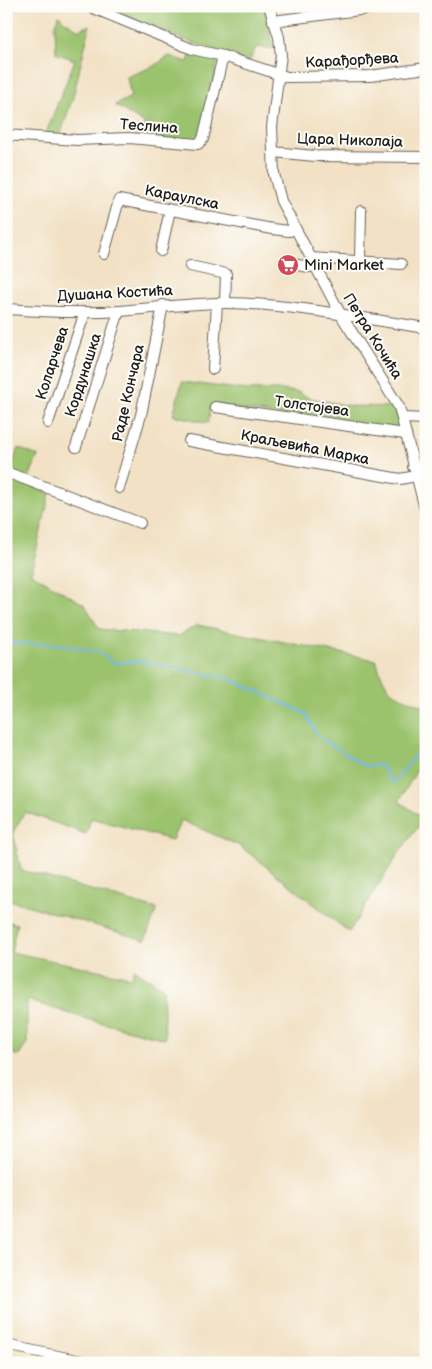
<svg xmlns="http://www.w3.org/2000/svg" width="432" height="1369" viewBox="0 0 432 1369" font-family="'Balsamiq Sans',sans-serif">
<style>
.green{fill:#9bc26d;stroke:#5c6f44}
.lines{fill:none;stroke-linecap:round;stroke-linejoin:round}
.stream{stroke:#76baec;stroke-width:2}
.minor-casing{stroke:#676157;stroke-width:12}
.minor{stroke:#fff;stroke-width:10}
.labels{text-anchor:middle;stroke-width:4;stroke-linejoin:round;paint-order:stroke}
.street-label{font-size:15px;fill:#1c1c1c;stroke:#fdfcf7}
.poi-label{font-size:15px;fill:#1c1c1c;stroke:#fdfcf7;text-anchor:start}
</style>
<rect width="100%" height="100%" fill="#fdfcf7"/>
<filter id="ink" filterUnits="userSpaceOnUse"><feTurbulence type="fractalNoise" baseFrequency=".02" numOctaves="2"/><feDisplacementMap in="SourceGraphic" scale="10" xChannelSelector="R" yChannelSelector="G"/><feConvolveMatrix kernelMatrix="1 2 1 2 8 2 1 2 1" color-interpolation-filters="sRGB"/></filter>
<filter id="wash" filterUnits="userSpaceOnUse"><feTurbulence type="fractalNoise" baseFrequency=".0096" numOctaves="4" result="noise"/><feDisplacementMap in="SourceGraphic" scale="20" xChannelSelector="R" yChannelSelector="G"/><feGaussianBlur stdDeviation="1.12" result="paint"/><feColorMatrix in="noise" values="0 0 0 0 0 0 0 0 0 0 0 0 0 0 0 0 0 1.4 0 .05"/><feComposite in="paint" operator="in"/></filter>
<g filter="url(#wash)">
<rect width="100%" height="100%" fill="#f2e1c4"/>
<g class="green">
<polygon points="100,6 264,6 274,49 256,47 249,62 188,41"/>
<polygon points="59,15 63,20 79,30 90,25 73,97 59,139 44,138 75,60 56,53 55,26"/>
<polygon points="191,52 218,59 203,139 165,140 141,130 145,124 115,105 131,97 127,77 154,66 169,56 188,62"/>
<polygon points="182,382 247,390 282,390 298,392 309,398 351,406 399,407 405,434 211,405 208,423 173,415"/>
<path d="M18 448 38 456 27 482 50 493 31 573 85 605 99 629 179 636 197 625 376 660C387 695 393 694 426 707V755L399 801 424 819 398 854 349 932 240 846 181 820 172 840 91 818 86 834 25 812 13 832 21 870 157 909 145 940 6 899V466L12 467Z"/>
<polygon points="6,921 17,924 11,952 131,977 134,969 163,988 165,1039 83,1018 27,1000 27,1043 19,1056 6,1052"/>
</g>
<g class="lines">
<polyline class="stream" points="6,643 56,644 98,652 114,663 142,661 230,679 305,713 319,737 365,766 381,765 391,782 397,779 423,746 426,747"/>
</g>
</g>
<g filter="url(#ink)">
<g class="lines">
<g class="minor-casing">
<g id="minor">
<polyline points="88,6 192,49 223,56 287,77 370,76 426,68"/>
<polyline points="269,6 279,37 281,55 272,127 274,174 281,201 341,315 399,407 426,513"/>
<polyline points="273,21 367,9"/>
<polyline points="6,135 77,140 129,138 198,144 203,139 223,56"/>
<polyline points="273,152 315,156 426,157"/>
<polyline points="161,251 170,210"/>
<polyline points="104,254 119,200 272,229 289,231 295,229"/>
<polyline points="311,258 401,264"/>
<polyline points="360,260 361,211"/>
<polyline points="287,263 309,267 315,266"/>
<polyline points="190,266 226,274 225,303"/>
<path d="M6 309C44 311 82 314 120 311 156 308 190 303 226 303 293 304 360 318 426 328"/>
<polyline points="213,369 217,303"/>
<polyline points="215,407 405,434"/>
<polyline points="403,418 426,419"/>
<polyline points="48,423 85,312"/>
<polyline points="189,441 400,479 416,476"/>
<polyline points="76,447 119,311"/>
<polyline points="413,467 426,468"/>
<polyline points="6,472 140,523"/>
<polyline points="119,488 141,415 163,305"/>
<polyline points="6,1345 91,1363"/>
</g>
</g>
<use href="#minor" class="minor"/>
</g>
</g>
<defs>
<g id="supermarket-disc" transform="scale(1.125)"><circle r="9.5" fill="#d1495b" stroke="#fdfcf7"/><path d="M-6-5.5h2.5l.6 2H6L4.5 2H-2.5L-4.4-4H-6ZM-1.5 3.2a1.3 1.3 0 1 0 .1 0ZM3 3.2a1.3 1.3 0 1 0 .1 0Z" fill="#fff"/></g>
</defs>
<g fill-rule="evenodd">
<use href="#supermarket-disc" x="288" y="265"/>
</g>
<g class="labels">
<g class="street-label">
<text transform="translate(352 60) rotate(-3)" y="5">Карађорђева</text>
<text transform="translate(149 126) rotate(4)" y="5">Теслина</text>
<text transform="translate(350 140) rotate(2)" y="5">Цара Николаја</text>
<text transform="translate(182 197) rotate(11)" y="5">Караулска</text>
<text transform="translate(115 293) rotate(-3)" y="5">Душана Костића</text>
<text transform="translate(373 336) rotate(58)" y="5">Петра Кочића</text>
<text transform="translate(52 363) rotate(-72)" y="5">Коларчева</text>
<text transform="translate(83 375) rotate(-72)" y="5">Кордунашка</text>
<text transform="translate(128 393) rotate(-77)" y="5">Раде Кончара</text>
<text transform="translate(312 406) rotate(8)" y="5">Толстојева</text>
<text transform="translate(305 447) rotate(11)" y="5">Краљевића Марка</text>
</g>
<g class="poi-label">
<text x="304" y="270">Mini Market</text>
</g>
</g>
<rect width="432" height="1369" fill="none" stroke="#fdfcf7" stroke-width="25"/>
</svg>
